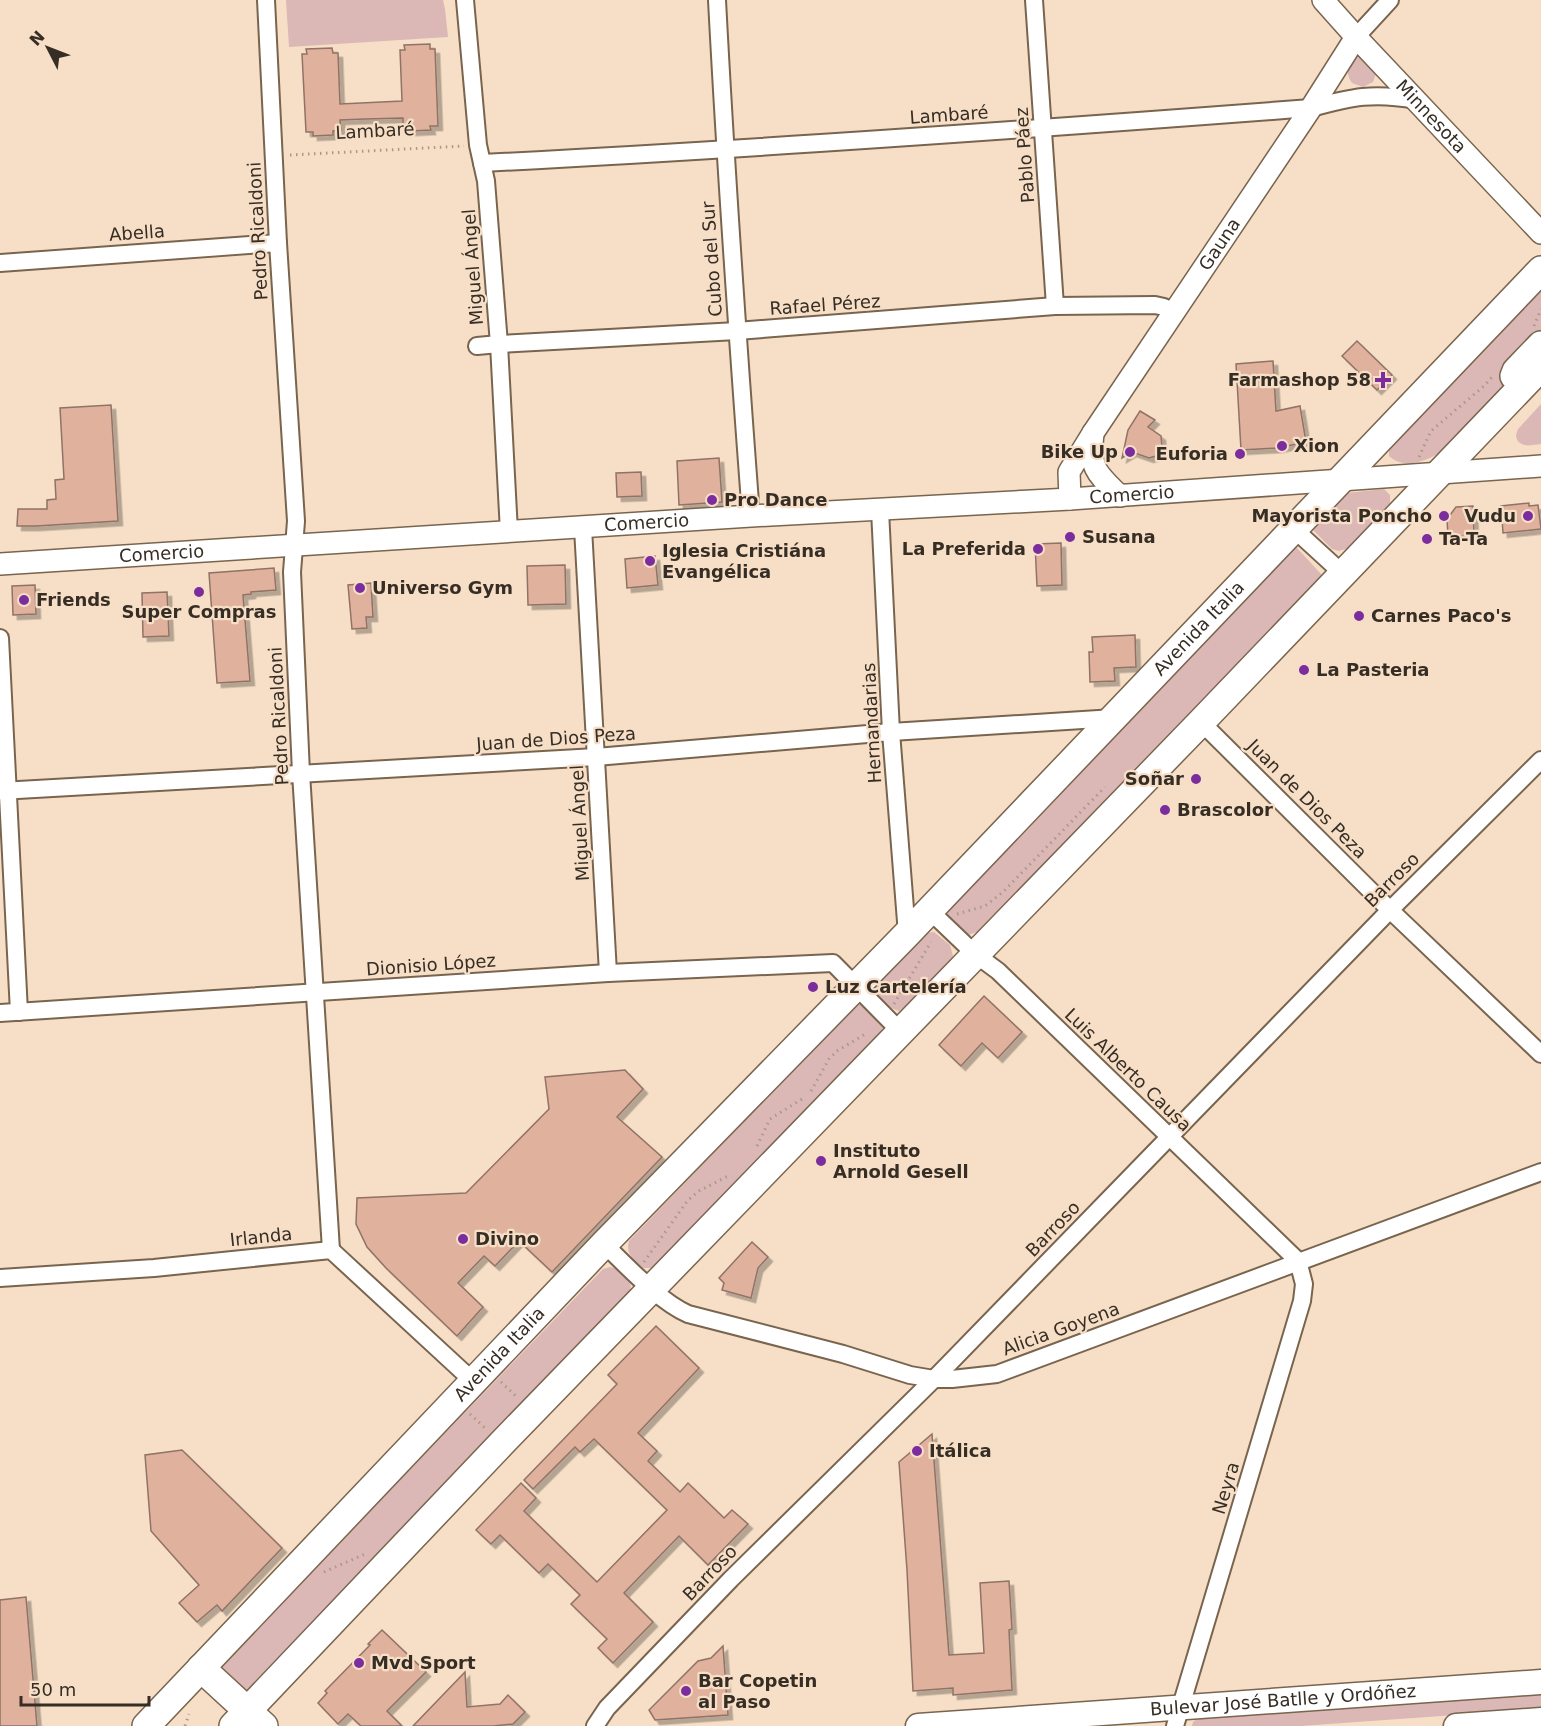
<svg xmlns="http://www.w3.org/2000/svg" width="1541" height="1726" viewBox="0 0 1541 1726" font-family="'DejaVu Sans',sans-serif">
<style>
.green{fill:#dbb8b6}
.building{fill:#e0b19d;stroke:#907366;stroke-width:1.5;filter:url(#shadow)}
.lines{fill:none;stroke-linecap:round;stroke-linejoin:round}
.minor-casing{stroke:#79644e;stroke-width:20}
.tertiary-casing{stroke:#79644e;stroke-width:24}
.secondary-casing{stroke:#79644e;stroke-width:27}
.primary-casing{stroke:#79644e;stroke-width:30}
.path{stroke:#ab9986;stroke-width:3;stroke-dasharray:1.5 4.5;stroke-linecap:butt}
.minor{stroke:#fff;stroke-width:16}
.tertiary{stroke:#fff;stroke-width:21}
.secondary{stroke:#fff;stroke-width:24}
.primary{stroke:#fff;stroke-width:27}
.poi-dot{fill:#7b2d9e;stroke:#f7dfc7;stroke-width:2}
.labels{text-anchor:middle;stroke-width:4.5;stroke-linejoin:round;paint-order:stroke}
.street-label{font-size:18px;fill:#362d24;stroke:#f7dfc7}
.poi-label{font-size:18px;font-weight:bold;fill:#362d24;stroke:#f7dfc7;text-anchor:start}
</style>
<defs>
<filter id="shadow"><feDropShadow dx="4.5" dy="4.5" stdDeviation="0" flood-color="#0004"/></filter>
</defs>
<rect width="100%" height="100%" fill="#f7dfc7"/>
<g class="green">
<polygon points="286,0 443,0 445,9 448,37 289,47"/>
<path d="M1361 56 1377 71 1373 82 1363 87 1352 83C1344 72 1348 61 1361 56Z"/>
<path d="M1541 287V334L1516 361 1502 387 1442 451C1428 461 1403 470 1389 456V447Z"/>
<path d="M1541 404V444C1531 445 1523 448 1517 440L1516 435 1518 429Z"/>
<polygon points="1384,489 1390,495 1390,504 1349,548 1339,551 1332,549 1312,529 1346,493"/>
<path d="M1292 547 1297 548 1322 575 977 932 968 935C960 931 948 921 947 911Z"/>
<path d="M934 932 950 945 953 956 949 962 904 1007 899 1011C889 1009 878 997 875 987L877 982 926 933Z"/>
<path d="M862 1004 883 1023V1027L881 1033 657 1265 653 1268H643C634 1260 625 1254 629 1241L845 1016 856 1005Z"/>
<path d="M610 1267C616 1268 618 1270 623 1274 633 1284 633 1288 624 1299L247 1690H243L221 1669 222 1665 603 1269Z"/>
<polygon points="1541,1692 1541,1709 1301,1726 1192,1726 1193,1722 1198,1718"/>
</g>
<g class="building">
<polygon points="430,44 430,49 435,49 438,126 430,126 431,130 411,131 410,127 403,127 403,118 365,119 340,120 341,130 333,131 333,135 313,136 313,132 306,132 302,54 307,54 306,49 332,48 333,53 338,53 340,104 402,101 400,50 405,50 404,45"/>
<polygon points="1357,341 1392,375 1377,390 1342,356"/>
<polygon points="1273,361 1276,411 1300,406 1306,442 1278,448 1241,450 1236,364"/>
<polygon points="111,405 118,521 36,526 17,526 18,509 47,509 47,500 56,499 55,480 64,479 60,408"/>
<polygon points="1140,411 1155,420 1148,427 1161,436 1162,446 1156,456 1149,458 1132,452 1122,458 1128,430"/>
<polygon points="719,458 722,502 679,505 677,461"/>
<polygon points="641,472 642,496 617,497 616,473"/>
<polygon points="1529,503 1529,506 1538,505 1541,529 1503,533 1501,506"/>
<polygon points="1473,506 1474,536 1448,537 1447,519 1456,507"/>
<polygon points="1061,543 1062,585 1037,586 1035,544"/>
<polygon points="655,556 658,585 627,588 625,559"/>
<polygon points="565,565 566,604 528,605 527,566"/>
<polygon points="274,568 276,590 251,592 251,594 243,595 250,681 217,683 209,573"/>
<polygon points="371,583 373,617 366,617 367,628 352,629 348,585"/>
<polygon points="35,585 36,614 13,615 12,586"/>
<polygon points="167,592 169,636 143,637 142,593"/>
<polygon points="1135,635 1136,667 1114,668 1115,681 1090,682 1089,652 1093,652 1092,637"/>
<polygon points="984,996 1022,1032 998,1058 982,1043 961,1066 939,1045"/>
<polygon points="625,1070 643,1089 617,1117 662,1157 552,1272 519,1241 495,1266 484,1256 458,1283 483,1307 457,1336 386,1268 367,1247 356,1224 357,1198 466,1193 549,1109 545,1077"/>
<polygon points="752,1242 768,1257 758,1268 751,1298 722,1290 724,1283 719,1278"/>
<polygon points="656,1326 699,1368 638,1433 657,1451 648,1461 680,1492 688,1483 724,1518 732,1510 748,1524 708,1565 679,1536 624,1593 653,1622 613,1663 598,1648 607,1639 571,1604 580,1595 548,1564 539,1573 500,1535 491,1544 476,1530 521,1483 536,1498 524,1511 597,1582 667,1510 594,1439 580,1452 575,1447 533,1489 524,1480 617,1384 608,1375"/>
<polygon points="932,1434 949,1655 984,1653 980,1583 1009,1581 1012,1629 1009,1630 1012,1690 953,1695 953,1688 913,1691 907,1570 899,1462"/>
<polygon points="182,1450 282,1548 222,1611 217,1605 197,1622 179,1603 199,1585 151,1531 145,1455"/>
<polygon points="26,1597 37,1726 0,1726 0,1600"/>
<polygon points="382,1630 426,1672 387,1711 402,1726 361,1726 348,1714 338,1724 318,1703 327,1693 325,1691 370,1645 368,1644"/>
<polygon points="723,1646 728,1715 655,1720 649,1710 698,1661 711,1658"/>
<polygon points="465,1672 467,1707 500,1704 508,1695 525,1712 513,1724 493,1726 413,1726"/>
</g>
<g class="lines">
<g class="minor-casing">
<g id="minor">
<polyline points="266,0 278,243 296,521 292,572 301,773 331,1250"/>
<polyline points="465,0 478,145 486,181 499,344 509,532"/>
<path d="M717 0C726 172 738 344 751 516"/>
<polyline points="1034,0 1055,306"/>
<polyline points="1356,37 1390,0"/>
<path d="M482 163C759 149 1035 129 1311 108 1352 97 1373 92 1416 100"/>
<polyline points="0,263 278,243"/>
<polyline points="477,346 499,344 737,331 1055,306 1155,305 1164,307 1174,313"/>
<polyline points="880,510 891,732 907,934"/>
<polyline points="583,528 608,973"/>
<polyline points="1294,529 1342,573"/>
<polyline points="0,638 19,1012"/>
<polyline points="1201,722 1390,910 1541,1054"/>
<polyline points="0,791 596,757 891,732 1114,718"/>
<polyline points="929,910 975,954 998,971 1298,1261 1304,1284 1302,1301 1175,1726"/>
<polyline points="0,1013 608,973 833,963 900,1031"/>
<path d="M604 1244C627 1266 660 1302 688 1314L843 1354 910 1375 934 1379H952L997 1374 1541 1172"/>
<polyline points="0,1278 154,1268 331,1250 474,1382"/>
<polyline points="595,1726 607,1708 731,1579 934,1379 1390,910 1541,760"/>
</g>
</g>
<g class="tertiary-casing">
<g id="tertiary">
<path id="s1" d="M1323 0 1356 37 1541 233"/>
<path d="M1093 433C1089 468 1096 473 1120 496"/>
<path id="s2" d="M1070 499 1069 472 1093 433 1311 108 1356 37"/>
<path id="s3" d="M0 564 751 516 1070 499 1541 466"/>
</g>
</g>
<g class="secondary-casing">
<g id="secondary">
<path id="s4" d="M918 1726 1541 1682"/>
<polyline points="1456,1726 1541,1720"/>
</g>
</g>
<g class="primary-casing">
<g id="primary">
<polyline points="1514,376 1516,371 1541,345"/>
<polyline points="201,1668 264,1726"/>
<path id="s5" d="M146 1726 604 1244 907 934 1541 270"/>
<polyline points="233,1726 502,1443 1201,722 1541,367"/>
</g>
</g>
<g class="path">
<polyline points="290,155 464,146"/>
<polyline points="1534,326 1541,309"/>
<polyline points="1419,457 1431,431 1484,386 1492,377"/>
<polyline points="957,914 985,906 1003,892 1105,787"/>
<polyline points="894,1004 931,942"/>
<polyline points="811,1091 829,1059 837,1051 867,1033"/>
<polyline points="757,1146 770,1119 802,1099"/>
<polyline points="644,1262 688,1200 699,1191 730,1175"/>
<polyline points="501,1382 518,1398"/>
<polyline points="470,1414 485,1428"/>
<polyline points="324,1572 365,1554"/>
<polyline points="185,1726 189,1714"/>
</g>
<use href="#minor" class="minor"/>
<use href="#tertiary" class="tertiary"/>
<use href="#secondary" class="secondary"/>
<use href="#primary" class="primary"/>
</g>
<g class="poi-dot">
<path d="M1380 371h6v6h6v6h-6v6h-6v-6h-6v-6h6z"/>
<circle cx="1282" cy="446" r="6"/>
<circle cx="1130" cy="452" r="6"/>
<circle cx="1240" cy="454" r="6"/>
<circle cx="712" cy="500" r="6"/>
<circle cx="1444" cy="516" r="6"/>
<circle cx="1528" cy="516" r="6"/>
<circle cx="1070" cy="537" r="6"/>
<circle cx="1427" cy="539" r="6"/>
<circle cx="1038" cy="549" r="6"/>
<circle cx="650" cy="561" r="6"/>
<circle cx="360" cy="588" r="6"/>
<circle cx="199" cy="592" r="6"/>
<circle cx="24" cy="600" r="6"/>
<circle cx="1359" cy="616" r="6"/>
<circle cx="1304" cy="670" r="6"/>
<circle cx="1196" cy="779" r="6"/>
<circle cx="1165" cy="810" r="6"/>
<circle cx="813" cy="987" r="6"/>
<circle cx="821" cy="1161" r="6"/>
<circle cx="463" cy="1239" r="6"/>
<circle cx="917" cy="1451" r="6"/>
<circle cx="359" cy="1663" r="6"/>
<circle cx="686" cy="1691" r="6"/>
</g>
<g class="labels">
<g class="street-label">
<text transform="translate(949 115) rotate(-4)" y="6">Lambaré</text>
<text dy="6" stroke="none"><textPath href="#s1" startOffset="159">Minnesota</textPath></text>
<text transform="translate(375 131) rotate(-3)" y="6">Lambaré</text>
<text transform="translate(1025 155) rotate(-94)" y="6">Pablo Páez</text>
<text transform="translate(258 231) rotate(-93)" y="6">Pedro Ricaldoni</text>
<text transform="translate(137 233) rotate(-4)" y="6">Abella</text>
<text dy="6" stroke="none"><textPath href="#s2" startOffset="300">Gauna</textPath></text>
<text transform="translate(712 259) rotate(-94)" y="6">Cubo del Sur</text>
<text transform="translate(473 267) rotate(-94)" y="6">Miguel Ángel</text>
<text transform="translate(825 305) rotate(-4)" y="6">Rafael Pérez</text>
<text dy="6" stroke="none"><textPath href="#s3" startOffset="1134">Comercio</textPath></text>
<text dy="6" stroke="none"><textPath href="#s3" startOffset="648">Comercio</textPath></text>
<text dy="6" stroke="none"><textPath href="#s3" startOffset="162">Comercio</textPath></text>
<text dy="6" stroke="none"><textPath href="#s5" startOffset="1521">Avenida Italia</textPath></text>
<text transform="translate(279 716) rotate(-93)" y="6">Pedro Ricaldoni</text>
<text transform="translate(872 723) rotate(-93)" y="6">Hernandarias</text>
<text transform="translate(556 739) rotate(-4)" y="6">Juan de Dios Peza</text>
<text transform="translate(1307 799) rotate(45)" y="6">Juan de Dios Peza</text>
<text transform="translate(580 823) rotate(-93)" y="6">Miguel Ángel</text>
<text transform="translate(1392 880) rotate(-45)" y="6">Barroso</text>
<text transform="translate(431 965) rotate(-4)" y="6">Dionisio López</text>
<text transform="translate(1128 1070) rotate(44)" y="6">Luis Alberto Causa</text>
<text transform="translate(1053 1229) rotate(-46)" y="6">Barroso</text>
<text transform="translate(261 1237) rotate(-6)" y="6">Irlanda</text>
<text transform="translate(1061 1329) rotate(-20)" y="6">Alicia Goyena</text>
<text dy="6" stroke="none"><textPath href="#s5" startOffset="513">Avenida Italia</textPath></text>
<text transform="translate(1226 1488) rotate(-73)" y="6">Neyra</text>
<text transform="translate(710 1573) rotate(-46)" y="6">Barroso</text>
<text dy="6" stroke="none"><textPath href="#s4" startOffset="366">Bulevar José Batlle y Ordóñez</textPath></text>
</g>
<g class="poi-label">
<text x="1371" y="386" text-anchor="end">Farmashop 58</text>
<text x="1294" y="452">Xion</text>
<text x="1118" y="458" text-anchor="end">Bike Up</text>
<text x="1228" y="460" text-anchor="end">Euforia</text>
<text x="724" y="506">Pro Dance</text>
<text x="1432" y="522" text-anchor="end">Mayorista Poncho</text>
<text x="1516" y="522" text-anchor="end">Vudu</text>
<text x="1082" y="543">Susana</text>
<text x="1439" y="545">Ta-Ta</text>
<text x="1026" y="555" text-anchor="end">La Preferida</text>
<text x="662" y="557">Iglesia Cristiána<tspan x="662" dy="21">Evangélica</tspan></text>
<text x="372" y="594">Universo Gym</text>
<text x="36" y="606">Friends</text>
<text x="199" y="618" text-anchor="middle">Super Compras</text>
<text x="1371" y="622">Carnes Paco's</text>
<text x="1316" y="676">La Pasteria</text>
<text x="1184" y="785" text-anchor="end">Soñar</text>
<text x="1177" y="816">Brascolor</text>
<text x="825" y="993">Luz Cartelería</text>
<text x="833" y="1157">Instituto<tspan x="833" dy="21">Arnold Gesell</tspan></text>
<text x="475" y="1245">Divino</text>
<text x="929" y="1457">Itálica</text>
<text x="371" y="1669">Mvd Sport</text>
<text x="698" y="1687">Bar Copetin<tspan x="698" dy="21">al Paso</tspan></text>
</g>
</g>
<g transform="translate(48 48) rotate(312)" stroke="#f7dfc7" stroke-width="4.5" paint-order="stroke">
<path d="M0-4.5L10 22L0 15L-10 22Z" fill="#362d24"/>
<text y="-9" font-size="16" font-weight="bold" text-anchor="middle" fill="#362d24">N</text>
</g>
<path d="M21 1696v9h128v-9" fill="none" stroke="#362d24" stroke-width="3"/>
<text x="30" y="1696" font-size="18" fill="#362d24" stroke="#f7dfc7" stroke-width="4.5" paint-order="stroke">50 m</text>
</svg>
